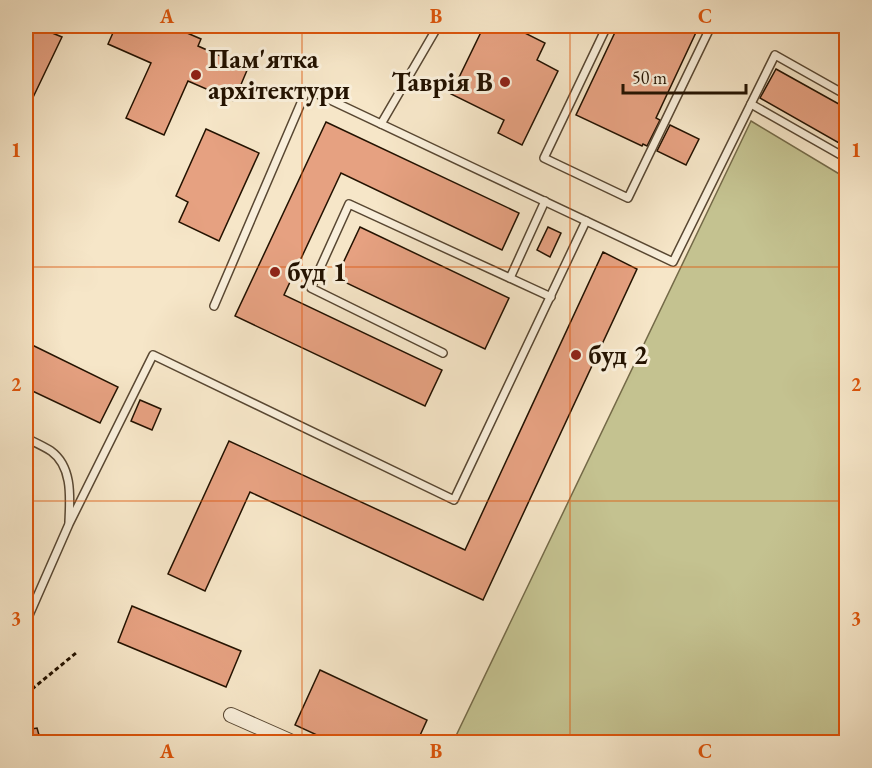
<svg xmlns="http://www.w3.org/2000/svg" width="872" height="768" viewBox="0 0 872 768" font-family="'EB Garamond',serif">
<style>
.green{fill:#c4c290;stroke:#746a48;stroke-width:1.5}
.building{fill:#e6a181;stroke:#231200;stroke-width:1.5}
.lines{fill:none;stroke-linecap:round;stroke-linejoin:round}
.lane-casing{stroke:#584732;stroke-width:10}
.street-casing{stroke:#584732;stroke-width:16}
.path{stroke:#231200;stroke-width:3;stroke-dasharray:4.5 3;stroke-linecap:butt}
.lane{stroke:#f9efdb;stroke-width:7}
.street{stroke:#f9efdb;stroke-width:14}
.grid{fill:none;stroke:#de550b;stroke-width:1.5;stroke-opacity:0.55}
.poi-dot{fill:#8f2418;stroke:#f9efdb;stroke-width:2}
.labels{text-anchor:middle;stroke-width:6;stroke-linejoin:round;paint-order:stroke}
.poi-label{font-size:27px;font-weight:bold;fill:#231200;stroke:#f9efdb;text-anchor:start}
.neatline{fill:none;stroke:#de550b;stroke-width:2}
.grid-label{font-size:20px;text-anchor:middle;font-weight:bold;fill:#de550b}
</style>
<rect width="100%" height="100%" fill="#f6e6c8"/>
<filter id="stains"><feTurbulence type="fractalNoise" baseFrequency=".00333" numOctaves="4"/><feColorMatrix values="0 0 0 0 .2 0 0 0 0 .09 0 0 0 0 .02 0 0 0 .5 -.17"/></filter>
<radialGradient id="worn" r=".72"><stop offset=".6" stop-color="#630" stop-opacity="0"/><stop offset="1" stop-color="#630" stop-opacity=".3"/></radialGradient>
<polygon class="green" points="751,121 846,178 846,742 453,742"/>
<g class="building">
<polygon points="35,26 62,37 26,112 26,45"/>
<polygon points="116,26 171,26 201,39 198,46 248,68 234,101 188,81 164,135 126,118 151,63 108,44"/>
<polygon points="484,26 511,26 545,43 537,60 558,71 522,145 498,133 504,120 451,94"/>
<polygon points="618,26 699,26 656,118 660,120 647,146 643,144 642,146 576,115"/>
<polygon points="776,69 846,108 846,147 760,98"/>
<polygon points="326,122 519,213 502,250 341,173 284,295 442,370 425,406 235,316"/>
<polygon points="670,125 699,139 686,165 657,151"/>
<polygon points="206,129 259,153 219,241 179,222 188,202 176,196"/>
<polygon points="360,227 509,298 485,349 336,278"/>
<polygon points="548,227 561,233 550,257 537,250"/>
<polygon points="603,252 637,269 483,600 250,492 205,591 168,574 229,441 465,550"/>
<polygon points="26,342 118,387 100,423 26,388"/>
<polygon points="140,400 161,409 152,430 131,421"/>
<polygon points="132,606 241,651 226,687 118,642"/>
<polygon points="320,670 427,720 417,742 332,742 295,725"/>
<polygon points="37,728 41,742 26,742 26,730"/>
</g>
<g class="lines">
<g class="lane-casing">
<g id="lane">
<polyline points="562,26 569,29 571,26"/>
<polyline points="607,26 544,158 628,198 711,26"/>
<polyline points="751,104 846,158"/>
<polyline points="381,124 438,26"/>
<polyline points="510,278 545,201"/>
<polyline points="214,306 307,89 673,262 775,55 846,95"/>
<polyline points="443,353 311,288 349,204 551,297"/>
<path d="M26 438C34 442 43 446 51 451 73 467 70 498 69 522"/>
<polyline points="26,622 69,524 153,355 454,500 586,221"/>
</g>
</g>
<g class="street-casing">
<polyline id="street" points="231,715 292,742"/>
</g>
<polyline class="path" points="26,694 76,653"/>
<use href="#lane" class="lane"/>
<use href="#street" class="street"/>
</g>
<path class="grid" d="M302 26V742M570 26V742M26 267H846M26 501H846"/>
<g class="poi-dot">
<circle cx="196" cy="75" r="6"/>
<circle cx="505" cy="82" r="6"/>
<circle cx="275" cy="272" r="6"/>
<circle cx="576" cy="355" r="6"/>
</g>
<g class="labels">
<g class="poi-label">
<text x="208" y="68">Пам'ятка<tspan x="208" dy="31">архітектури</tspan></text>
<text x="493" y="91" text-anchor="end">Таврія В</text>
<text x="287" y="281">буд 1</text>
<text x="588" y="364">буд 2</text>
</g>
</g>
<rect width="872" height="768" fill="none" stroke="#f6e6c8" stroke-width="66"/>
<path d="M623 84v9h123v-9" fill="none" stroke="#231200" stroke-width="3"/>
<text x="632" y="84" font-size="18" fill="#231200" stroke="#f9efdb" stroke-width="4.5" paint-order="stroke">50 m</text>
<rect x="33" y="33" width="806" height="702" class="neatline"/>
<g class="grid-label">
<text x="167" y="23">A</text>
<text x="436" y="23">B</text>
<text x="705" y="23">C</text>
<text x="16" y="157">1</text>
<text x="856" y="157">1</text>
<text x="16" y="391">2</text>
<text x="856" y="391">2</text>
<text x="16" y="625">3</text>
<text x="856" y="625">3</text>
<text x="167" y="758">A</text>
<text x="436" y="758">B</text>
<text x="705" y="758">C</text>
</g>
<rect width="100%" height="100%" filter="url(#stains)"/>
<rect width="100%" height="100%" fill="url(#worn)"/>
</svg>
